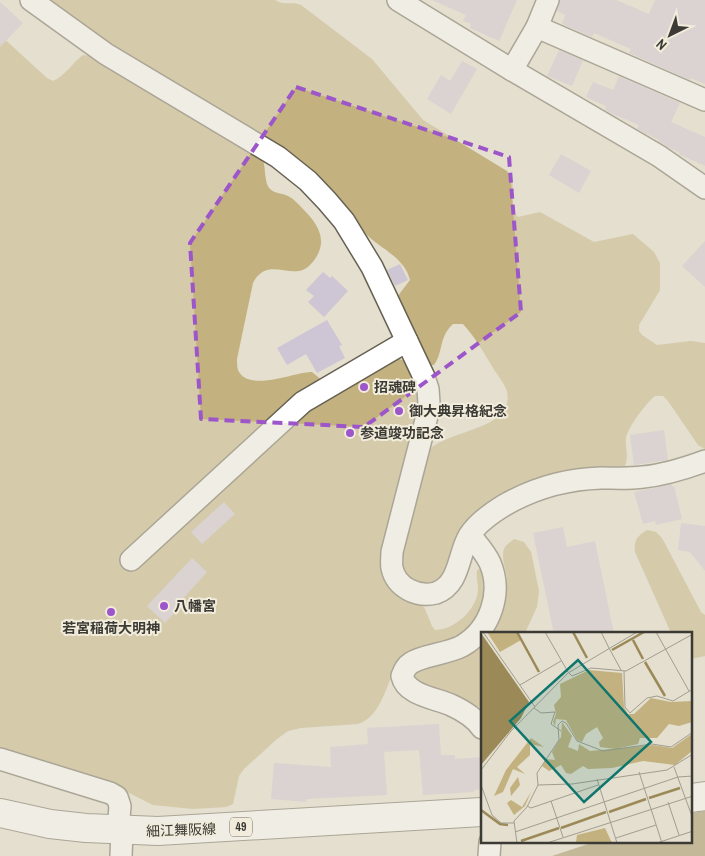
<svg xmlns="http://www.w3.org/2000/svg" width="705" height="856" viewBox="0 0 705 856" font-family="'Archivo Narrow','Noto Sans JP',sans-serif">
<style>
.green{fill:#c3b27f}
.water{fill:#9b8a57}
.building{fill:#cec6d5}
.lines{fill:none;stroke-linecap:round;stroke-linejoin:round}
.minor-casing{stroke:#666153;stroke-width:24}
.major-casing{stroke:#666153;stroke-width:30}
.minor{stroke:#fff;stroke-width:21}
.major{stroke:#fff;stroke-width:28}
.marked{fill:none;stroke:#9c56ca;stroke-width:4;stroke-dasharray:10 6;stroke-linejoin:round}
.poi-dot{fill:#9c56ca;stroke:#f1ecdb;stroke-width:2}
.labels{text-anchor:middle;stroke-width:4;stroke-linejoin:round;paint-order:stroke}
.shield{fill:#f1ecdb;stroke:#726f66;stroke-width:1}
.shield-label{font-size:12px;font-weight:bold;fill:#3c3a34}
.poi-label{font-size:14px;font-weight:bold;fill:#3c3a34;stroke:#f1ecdb;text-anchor:start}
.street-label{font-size:14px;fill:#3c3a34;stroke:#f1ecdb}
.inset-river{fill:none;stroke:#9b8a57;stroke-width:2.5}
.inset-road{fill:none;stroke:#a19d90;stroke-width:1}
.view{fill:#0f766e;fill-opacity:0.15;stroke:#0f766e;stroke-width:2.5}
.inset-edge{fill:none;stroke:#3c3a34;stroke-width:2.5}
</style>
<rect width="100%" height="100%" fill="#e4dfce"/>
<g class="green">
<path d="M45 0H275C284 6 292 1 301 5L372 59 423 120 507 171C519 185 507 206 518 217L540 212 594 242 633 234 654 252 660 263V290L639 325V331L642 335 657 345 691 341 705 343V449L698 445 668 401 663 396H655C646 403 628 427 626 438 625 448 629 456 625 466L618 470 522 487 434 585 413 583 400 566 401 553 428 451C448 429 515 431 507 391 505 385 499 377 495 371 485 355 476 338 463 324H453C438 338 444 351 434 365H429L397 297 410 280C404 256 378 248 363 231Z"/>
<path d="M0 35 47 78 53 81C65 76 72 63 83 55L92 56 263 160C266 169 264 183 270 189 275 194 282 193 288 196 294 199 298 204 303 209 320 226 330 244 310 265 293 283 268 254 253 283L237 359C237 362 237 367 238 370 248 393 294 372 312 372L329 386 397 358 405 361 410 367 421 403 384 551 425 609 432 626 435 630C455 630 477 609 478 590 478 583 476 577 477 570L480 569C486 577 486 589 484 599 482 610 477 622 468 630 453 644 417 655 397 664 386 684 382 716 358 724L301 728 288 731 277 739 244 769 239 776 233 804 226 807 193 809 153 805 113 785 0 748Z"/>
<path d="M647 530 656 532 662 538 701 612 705 615V656L691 659V634L671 633 635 552C634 540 637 536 647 530Z"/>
<path d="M514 539 524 542 531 552 539 591 537 607 525 633 490 634C502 619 507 596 507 578 506 568 500 556 505 547 507 544 512 541 514 539Z"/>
<path d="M482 643V707C472 707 463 699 453 695 439 690 425 686 413 677V674L421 670 450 662Z"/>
</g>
<polygon class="water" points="705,811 705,856 552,856 594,842 691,842 691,813"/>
<g class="building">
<polygon points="432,0 517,0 499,41 470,28 471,24 463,21 466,15"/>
<polygon points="560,0 616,0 649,14 655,0 705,0 705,84 691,78 690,80 629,53 631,49 594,33 592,37 562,24 565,15 557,11"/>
<polygon points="0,2 23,23 0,47"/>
<polygon points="559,50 583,60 572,86 547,76"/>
<polygon points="462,61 477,69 451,114 427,99 441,75 450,81"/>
<polygon points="619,76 680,103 671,122 705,137 705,166 679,154 680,153 670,148 658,141 659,140 637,129 639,125 610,113 605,110 606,106 586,97 593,82 613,90"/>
<polygon points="561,154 591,171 579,193 549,175"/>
<polygon points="705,241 705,287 682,266"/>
<polygon points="400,264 408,280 395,286 387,270"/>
<polygon points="323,272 330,278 332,276 348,291 324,317 308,302 314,296 306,290"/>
<polygon points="327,320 342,345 339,346 345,358 317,373 306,354 287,365 277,348"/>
<polygon points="664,430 668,460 634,465 630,435"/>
<polygon points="672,484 672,487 674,486 682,519 656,525 655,521 643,524 634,492"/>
<polygon points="224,502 235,514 202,544 191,532"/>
<polygon points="681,523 705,526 705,571 690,552 678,550"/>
<polygon points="563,527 567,547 595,541 614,634 554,634 533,533"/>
<polygon points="192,558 207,572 179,603 182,605 165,623 147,606"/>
<polygon points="439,724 441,755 455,755 455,759 482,757 482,789 474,790 474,792 423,795 419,750 384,752 387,795 307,799 306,802 271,799 274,763 331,767 330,747 368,744 367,728"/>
</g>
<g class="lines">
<g class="minor-casing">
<g id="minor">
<path d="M31 0 106 54 278 157 308 181 327 201 344 221 372 267 424 377 428 389 429 403 427 416 392 552C392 557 391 563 392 568 396 587 417 598 436 593 460 585 458 554 469 536 477 523 490 514 503 506 532 489 567 479 601 478 615 478 629 479 643 477 663 475 686 468 705 461"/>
<polyline points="398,0 512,70 659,156 705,188"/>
<polyline points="537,27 705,100"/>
<polyline points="512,70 537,27 548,0"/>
<path d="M470 535C477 544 485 552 490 563 503 593 490 630 462 646 447 654 423 655 411 663 406 666 404 671 402 676 406 695 435 698 451 705 462 710 475 718 482 728"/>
<polyline points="131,560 303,402 407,341"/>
<polyline points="0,759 110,793 117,797 120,806 118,831"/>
<polyline points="121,856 122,831"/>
<polyline points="489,856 490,842"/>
</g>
</g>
<g class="major-casing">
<g id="major">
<polyline points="691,798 705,796"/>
<polyline points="0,813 50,824 86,828 158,831 482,812"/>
</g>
</g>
<use href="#minor" class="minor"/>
<use href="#major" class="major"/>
</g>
<path d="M0 0H705V856H0ZM296 87 509 157 521 312 364 427 201 419 190 243Z" fill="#e4dfce" fill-opacity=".55" fill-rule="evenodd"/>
<path class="marked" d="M296 87 509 157 521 312 364 427 201 419 190 243Z"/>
<g class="poi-dot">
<circle cx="364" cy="387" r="5"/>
<circle cx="399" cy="411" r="5"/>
<circle cx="350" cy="433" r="5"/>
<circle cx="164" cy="606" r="5"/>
<circle cx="111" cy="612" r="5"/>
</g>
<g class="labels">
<rect class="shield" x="230" y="817.5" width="22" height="19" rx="4"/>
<g class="shield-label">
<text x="241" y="831">49</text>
</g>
<g class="poi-label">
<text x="374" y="392">招魂碑</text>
<text x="409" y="416">御大典昇格紀念</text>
<text x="360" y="438">参道竣功記念</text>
<text x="174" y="611">八幡宮</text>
<text x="111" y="633" text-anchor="middle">若宮稲荷大明神</text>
</g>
<g class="street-label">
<text transform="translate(181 830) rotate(-2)" y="5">細江舞阪線</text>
</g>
</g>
<g transform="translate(481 632)">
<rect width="211" height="211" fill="#e4dfce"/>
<path d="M6 0H36L40 8 19 20ZM108 38 141 41 143 75 147 82H153L170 66 190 70 211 69V90L198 94 188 92 176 106H159L157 112 134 117 119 115 118 110 122 106 116 95 105 102 101 110 96 108 85 88 75 87 74 94 72 90 75 82 73 73 80 65 79 52ZM81 90 91 104 87 115 97 119 98 112 109 119 172 113 191 116 211 102V119L194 133 162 129 131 136 107 137 102 134 90 142 85 141 80 133 68 139 61 134 65 127 74 128 71 120 80 105ZM50 106 63 115 49 112V123L36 135 44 142 32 137 22 160 13 164 25 138ZM37 145 39 153 30 164 29 156ZM50 160 44 174 33 183 26 171 30 168 41 175ZM124 196 131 211H95L96 203Z" fill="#c3b27f"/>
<path d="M0 1 48 70 40 86 0 133Z" fill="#9b8a57"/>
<path class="inset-river" d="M36 0 58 40M92 0 106 26M152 8 162 27M131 18 163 0M164 30 184 64M168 166 199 156M0 178 19 192 27 193M128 180 165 167M80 196 125 180M40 209 78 196"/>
<path class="inset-road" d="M2 0 54 75M64 0 87 40M120 0 128 16M175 0 208 59M128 16 140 38M143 39 144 75 149 81 166 66 176 64 192 69 212 57M88 41 91 44 110 36 145 39 212 2M39 53 80 29M53 76 60 81 74 80 70 92 80 99M193 135 212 187M0 138 30 99 87 41 156 0M158 140 181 211M116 147 136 211M0 153 11 183 20 191H33M57 153 56 141 78 108 77 93 81 89 85 91 96 109 122 119 171 112 190 115 212 100M70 169 82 205M187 170 198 203M46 174 50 176 117 153M34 200 197 145 212 144M135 206 175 193M36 211 33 189 46 175 57 153 91 152 186 138 212 122M66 211 212 164M176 211 212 199"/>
<path class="view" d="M97 28 170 110 103 170 29 89Z"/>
<rect width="211" height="211" class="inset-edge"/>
</g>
<g transform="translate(670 35) rotate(222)" stroke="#f1ecdb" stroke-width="4" paint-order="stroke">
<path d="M0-4L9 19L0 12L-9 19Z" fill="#3c3a34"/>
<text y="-8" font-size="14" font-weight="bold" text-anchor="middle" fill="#3c3a34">N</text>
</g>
</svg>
